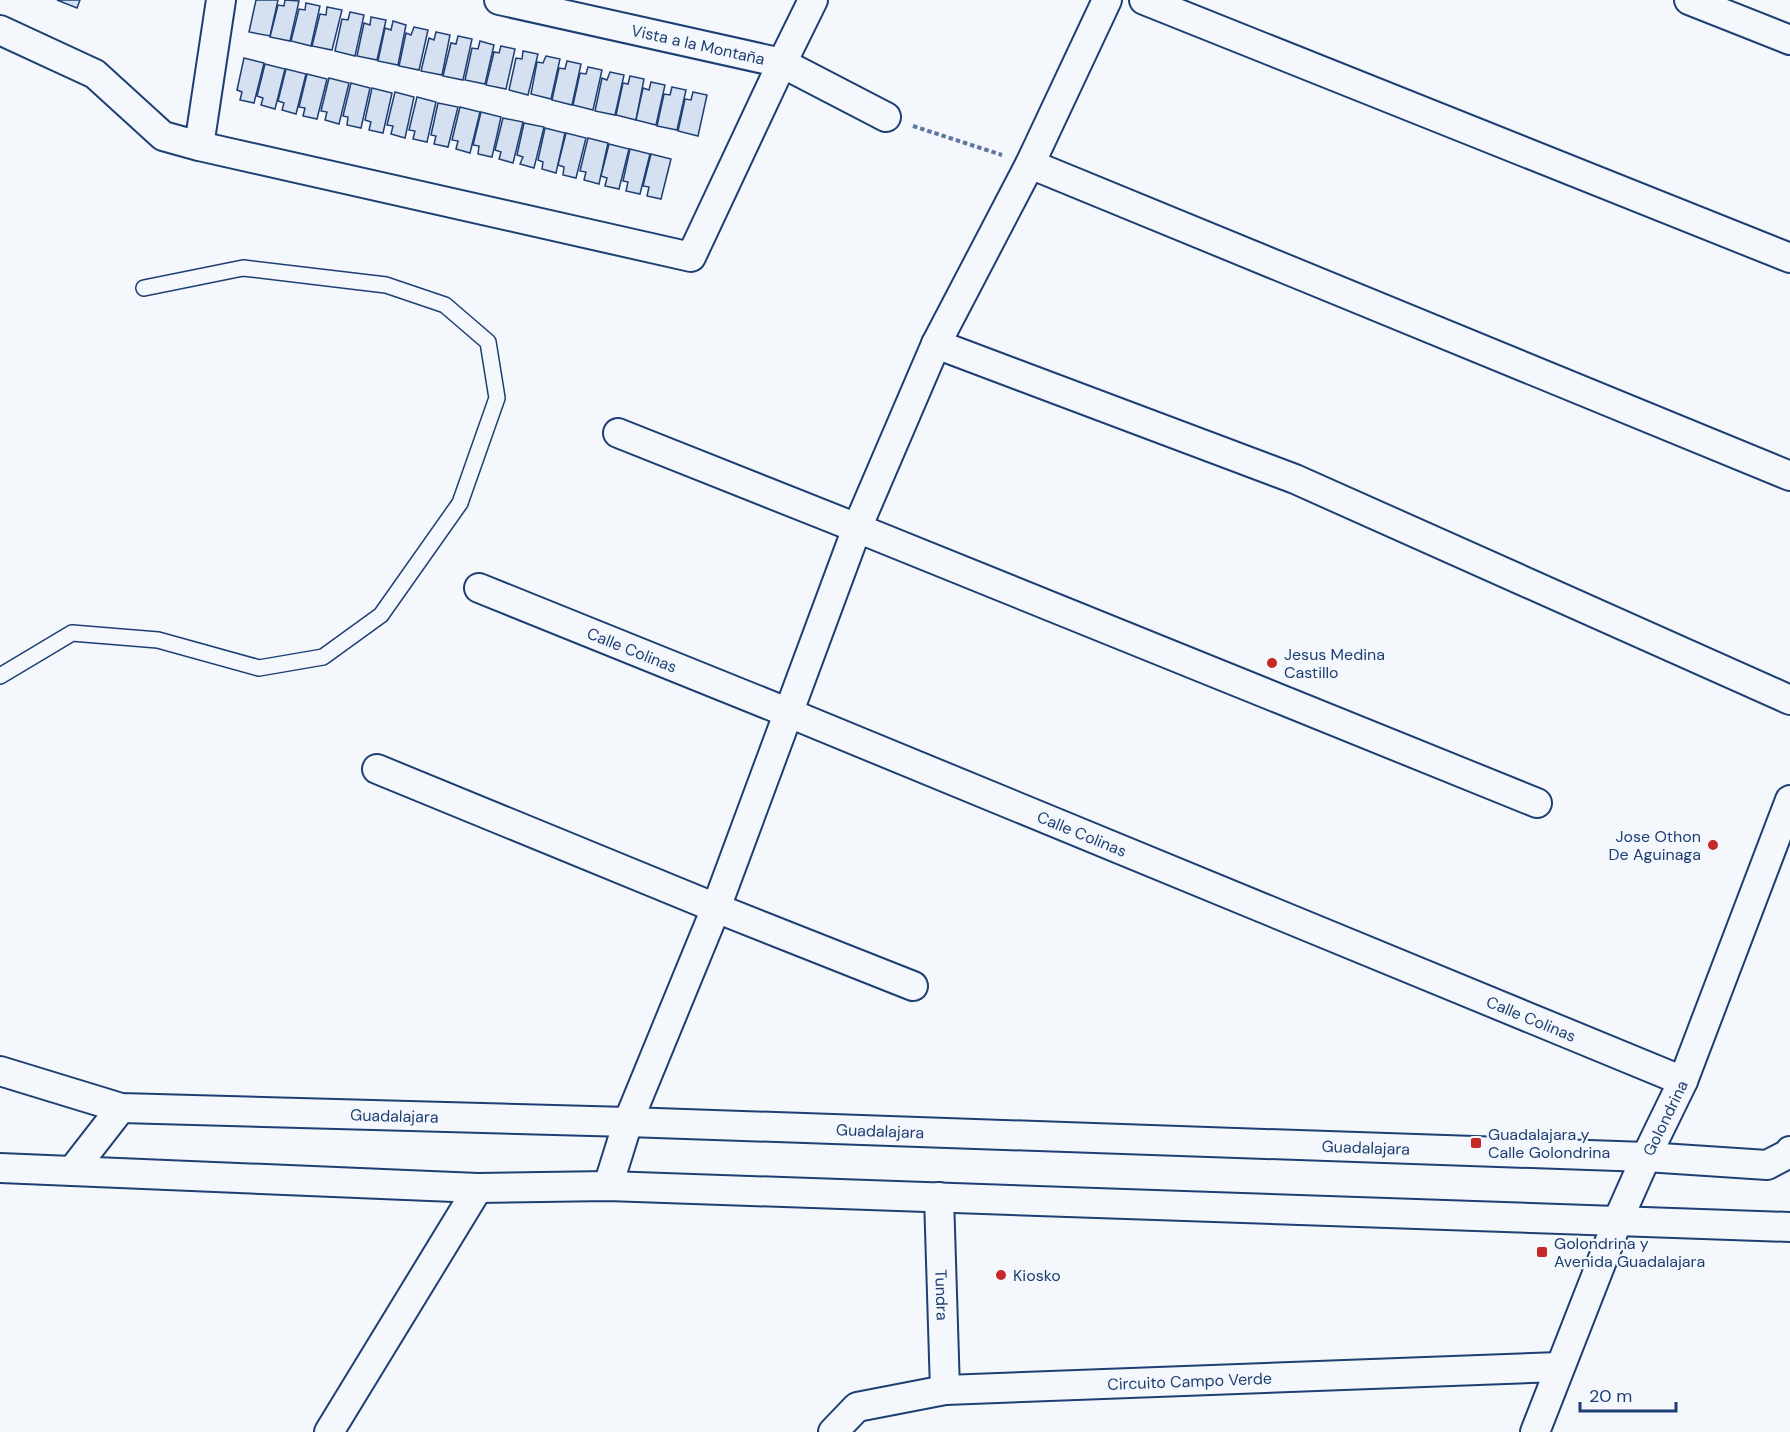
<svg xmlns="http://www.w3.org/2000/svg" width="1790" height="1432" viewBox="0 0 1790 1432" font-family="'DM Sans',sans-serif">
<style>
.building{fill:#d5e0f0;stroke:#1d3f73;stroke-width:1.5}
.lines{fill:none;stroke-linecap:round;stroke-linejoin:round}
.service-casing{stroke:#1d3f73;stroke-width:18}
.minor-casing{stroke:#1d3f73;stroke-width:32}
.path{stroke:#5e769c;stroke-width:4;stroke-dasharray:4.5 3;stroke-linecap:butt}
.service{stroke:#f4f7fb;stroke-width:15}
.minor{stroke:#f4f7fb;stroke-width:28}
.poi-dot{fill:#c62828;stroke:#f4f7fb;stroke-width:2}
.labels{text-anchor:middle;stroke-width:4.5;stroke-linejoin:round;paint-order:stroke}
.street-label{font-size:16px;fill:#1d3f73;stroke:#f4f7fb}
.poi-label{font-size:16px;fill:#1d3f73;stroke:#f4f7fb;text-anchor:start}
</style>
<rect width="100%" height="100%" fill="#f4f7fb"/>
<g class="building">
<polygon points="57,0 80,0 77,8"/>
<polygon points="256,0 278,0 270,36 249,32"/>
<polygon points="285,0 299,1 290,41 270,37 278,5 284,6"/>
<polygon points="306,3 320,6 311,46 291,41 299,9 305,10"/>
<polygon points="327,7 342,10 332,50 312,46 320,14 326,15"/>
<polygon points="350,12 364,15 355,56 335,51 342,19 348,20"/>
<polygon points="371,17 386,20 377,60 357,56 364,23 370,25"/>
<polygon points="393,21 406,25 398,65 378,61 385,28 391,30"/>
<polygon points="414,27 428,30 419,70 399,66 406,33 411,35"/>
<polygon points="436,32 450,35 442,75 421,71 429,38 434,40"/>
<polygon points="458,36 472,39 463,80 443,76 451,43 456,44"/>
<polygon points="480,41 494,45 485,84 465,80 472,48 478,49"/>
<polygon points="501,46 515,49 506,89 486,85 494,52 499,53"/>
<polygon points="523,51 538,54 528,95 509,90 516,58 522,59"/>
<polygon points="546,56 560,59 551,99 531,94 537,62 543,63"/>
<polygon points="244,58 264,63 254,103 240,100 242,92 237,90"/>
<polygon points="567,61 581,64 572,105 552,100 559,68 565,69"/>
<polygon points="265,64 285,69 275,109 261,105 263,98 257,96"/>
<polygon points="588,67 602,70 593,110 573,105 580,73 586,74"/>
<polygon points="286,69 306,74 296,114 282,110 284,103 278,101"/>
<polygon points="610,72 624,75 615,115 595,111 602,78 607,80"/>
<polygon points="307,74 327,79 317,119 303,116 305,108 299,107"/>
<polygon points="630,76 644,79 636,120 616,115 623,83 628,84"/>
<polygon points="329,78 349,83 339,124 325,120 327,112 321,111"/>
<polygon points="651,82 665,85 656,125 636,120 643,88 649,90"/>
<polygon points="351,83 370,88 361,128 347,125 348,117 343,116"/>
<polygon points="672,87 686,90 677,130 657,126 664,94 670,95"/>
<polygon points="372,88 392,93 383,133 369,130 371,122 365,120"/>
<polygon points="395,92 414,97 405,138 391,134 393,126 387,125"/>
<polygon points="693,92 707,95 698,136 678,131 685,99 691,100"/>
<polygon points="417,97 436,102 427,142 413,139 415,131 409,130"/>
<polygon points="438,103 458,107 448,147 434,144 436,136 431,135"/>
<polygon points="460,107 480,112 470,153 456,149 458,141 452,140"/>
<polygon points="481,112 501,117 492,157 478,154 479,146 473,145"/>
<polygon points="503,118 523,122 513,163 499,159 501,152 495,150"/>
<polygon points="524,123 544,127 534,168 520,164 523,157 517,155"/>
<polygon points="545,128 565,133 556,173 542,169 543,162 538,160"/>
<polygon points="566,133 586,138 576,178 563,175 564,167 558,165"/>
<polygon points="588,138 608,143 599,184 584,180 586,172 580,171"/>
<polygon points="609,144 629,149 619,189 605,186 607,178 601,176"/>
<polygon points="630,149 650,154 640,194 626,191 628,182 623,181"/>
<polygon points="651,154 671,159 661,199 647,196 649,187 643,186"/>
</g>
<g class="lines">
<g class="service-casing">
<polyline id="service" points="0,676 72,633 158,640 259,668 323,657 381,615 460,503 497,398 488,342 445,305 386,285 243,268 144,288"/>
</g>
<g class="minor-casing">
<g id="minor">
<path id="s1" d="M499 0 782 63 886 117"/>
<polyline points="1144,0 1790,258"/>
<polyline points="1689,0 1790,40"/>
<polyline points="0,30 95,74 163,136 199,146 691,257 782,63 813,0"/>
<polyline points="199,146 221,0"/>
<polyline points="1030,164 1790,476"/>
<polyline points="936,344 1295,479 1790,700"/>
<polyline points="618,433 857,528 1537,803"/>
<path id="s2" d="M479 588 789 713 1683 1081"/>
<polyline points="377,769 716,908 913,986"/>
<path id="s3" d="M0 1071 121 1108 628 1122 1646 1157 1767 1165 1788 1154 1790 1151"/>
<polyline points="0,1168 478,1188 608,1186 1790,1227"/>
<polyline points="72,1171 121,1108"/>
<polyline points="608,1186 628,1122 716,908 857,528 936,344 1030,164 1107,0"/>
<path id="s4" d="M939 1197 945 1390"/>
<polyline points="329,1432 478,1188"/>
<path id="s5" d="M833 1432 857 1407 945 1390 1559 1367"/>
<path id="s6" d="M1535 1432 1618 1220 1646 1157 1683 1081 1790 800"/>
</g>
</g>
<polyline class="path" points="913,126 1002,155"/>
<use href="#service" class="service"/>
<use href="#minor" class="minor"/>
</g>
<g class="poi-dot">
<circle cx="1272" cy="663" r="6"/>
<circle cx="1713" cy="845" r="6"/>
<rect x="1470" y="1137" width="12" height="12" rx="3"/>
<rect x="1536" y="1246" width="12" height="12" rx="3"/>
<circle cx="1001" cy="1275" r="6"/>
</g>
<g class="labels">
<g class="street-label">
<text dy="6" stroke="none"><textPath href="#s1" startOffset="204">Vista a la Montaña</textPath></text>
<text dy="6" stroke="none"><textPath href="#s2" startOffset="165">Calle Colinas</textPath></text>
<text dy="6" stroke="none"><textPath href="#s2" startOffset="651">Calle Colinas</textPath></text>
<text dy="6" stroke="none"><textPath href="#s2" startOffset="1137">Calle Colinas</textPath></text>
<text dy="6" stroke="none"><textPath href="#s3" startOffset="400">Guadalajara</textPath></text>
<text dy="6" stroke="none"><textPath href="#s6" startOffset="340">Golondrina</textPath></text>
<text dy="6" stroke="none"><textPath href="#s3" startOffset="886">Guadalajara</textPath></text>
<text dy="6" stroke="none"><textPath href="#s3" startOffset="1372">Guadalajara</textPath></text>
<text dy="6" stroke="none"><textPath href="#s4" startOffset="98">Tundra</textPath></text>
<text dy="6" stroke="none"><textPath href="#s5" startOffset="369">Circuito Campo Verde</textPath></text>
</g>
<g class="poi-label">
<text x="1284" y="660">Jesus Medina<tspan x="1284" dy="18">Castillo</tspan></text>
<text x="1701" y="842" text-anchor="end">Jose Othon<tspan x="1701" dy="18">De Aguinaga</tspan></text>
<text x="1488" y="1140">Guadalajara y<tspan x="1488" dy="18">Calle Golondrina</tspan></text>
<text x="1554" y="1249">Golondrina y<tspan x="1554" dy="18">Avenida Guadalajara</tspan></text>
<text x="1013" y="1281">Kiosko</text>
</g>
</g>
<path d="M1580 1402v9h96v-9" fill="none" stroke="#1d3f73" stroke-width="3"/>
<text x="1589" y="1402" font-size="18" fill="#1d3f73" stroke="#f4f7fb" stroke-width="4.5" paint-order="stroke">20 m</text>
</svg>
